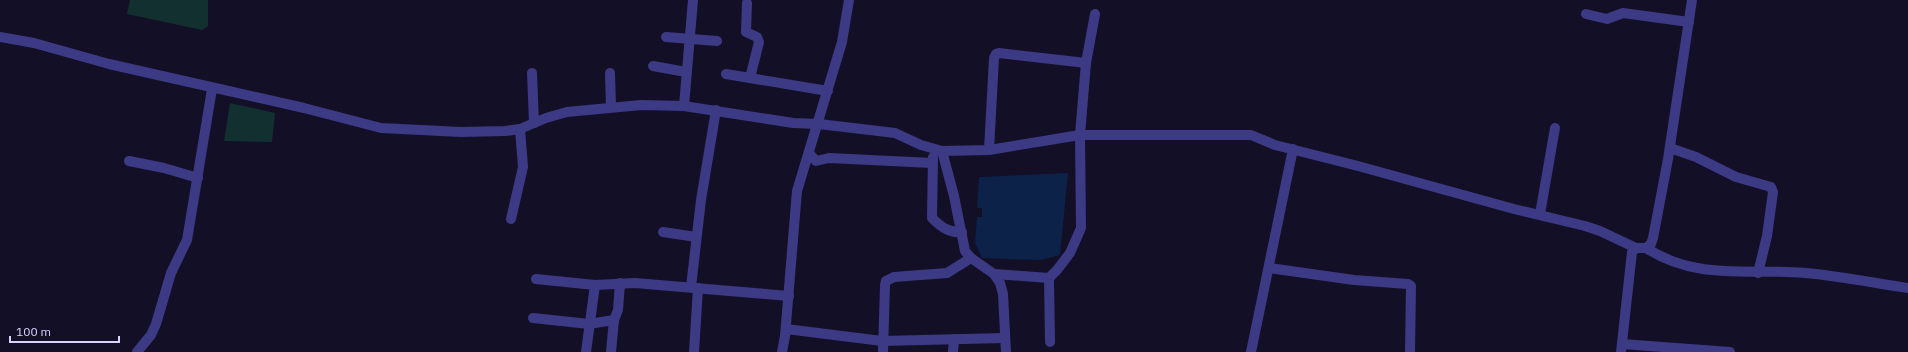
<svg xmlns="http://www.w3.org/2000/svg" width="1908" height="352" viewBox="0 0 1908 352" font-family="'IBM Plex Sans',sans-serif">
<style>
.green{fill:#12302f}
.water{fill:#0c2248}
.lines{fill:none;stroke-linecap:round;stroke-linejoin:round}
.minor{stroke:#3d3a85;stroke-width:10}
</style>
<rect width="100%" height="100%" fill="#130f26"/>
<g class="green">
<polygon points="130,0 208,0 208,26 202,30 127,14"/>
<polygon points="230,103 275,113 272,142 224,141"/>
</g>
<polygon class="water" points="1068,173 1060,255 1040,260 982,258 975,243 977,217 982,217 982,208 977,208 979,177"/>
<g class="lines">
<g class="minor">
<polyline points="747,3 746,32 757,37 759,42 750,78"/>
<polyline points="1586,14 1607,19 1623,13 1689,22"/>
<polyline points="0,37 34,43 109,64 304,108 381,128 461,132 505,131 520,129 546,118 567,112 641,105 684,106 793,123 819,124 895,133 921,145 942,151 989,150 1080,135 1251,135 1275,145 1358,166 1514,209 1585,226 1600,231 1636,248"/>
<polyline points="666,37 717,41"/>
<polyline points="653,66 686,72"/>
<polyline points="532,73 534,123"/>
<polyline points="610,73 611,107"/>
<polyline points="726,74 828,91"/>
<polyline points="684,106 693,0"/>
<polyline points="1670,148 1696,157 1736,177 1771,187 1773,192 1767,236 1758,273"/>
<polyline points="989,150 994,58 996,54 999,53 1086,63"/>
<polyline points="942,151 954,196 965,251 971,258 994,274 1000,283 1003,294 1006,352"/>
<polyline points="809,153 816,161 829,158 932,163"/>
<path d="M933 157 932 218C941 227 949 233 962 232"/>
<polyline points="129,161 164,168 198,178"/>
<polyline points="1540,214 1555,128"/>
<polyline points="511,219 523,167 520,129"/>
<polyline points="663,232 696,237"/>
<path d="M1646 248C1697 281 1749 268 1805 273 1840 276 1874 283 1908 288"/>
<polyline points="1269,268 1354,280 1408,284 1411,286 1410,352"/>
<polyline points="994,274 1049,278 1057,270 1070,253 1081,228 1080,135 1086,63 1095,14"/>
<polyline points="1049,278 1050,342"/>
<polyline points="536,279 595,285 635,283 789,296"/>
<polyline points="691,287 701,200 716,110"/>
<polyline points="533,318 589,324 614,320 618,310 620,283"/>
<polyline points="786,329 882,341 1004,338"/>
<polyline points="1622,344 1730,352"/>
<polyline points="137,352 151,335 156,324 171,273 187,240 212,89"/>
<polyline points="586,352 595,285"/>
<polyline points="611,352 614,320"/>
<polyline points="694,352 698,288"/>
<polyline points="782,352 785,336 797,191 842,42 849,0"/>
<polyline points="883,352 885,285 886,281 894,277 947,273 971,258"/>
<polyline points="953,352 954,339"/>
<polyline points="1251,352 1293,149"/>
<polyline points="1621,352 1632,252 1636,248 1646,248 1651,244 1653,238 1668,159 1692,0"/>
</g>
</g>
<path d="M10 336v6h109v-6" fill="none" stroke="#d9d4ff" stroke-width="2"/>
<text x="16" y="336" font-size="12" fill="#d9d4ff" stroke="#130f26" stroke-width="3" paint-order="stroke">100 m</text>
</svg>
